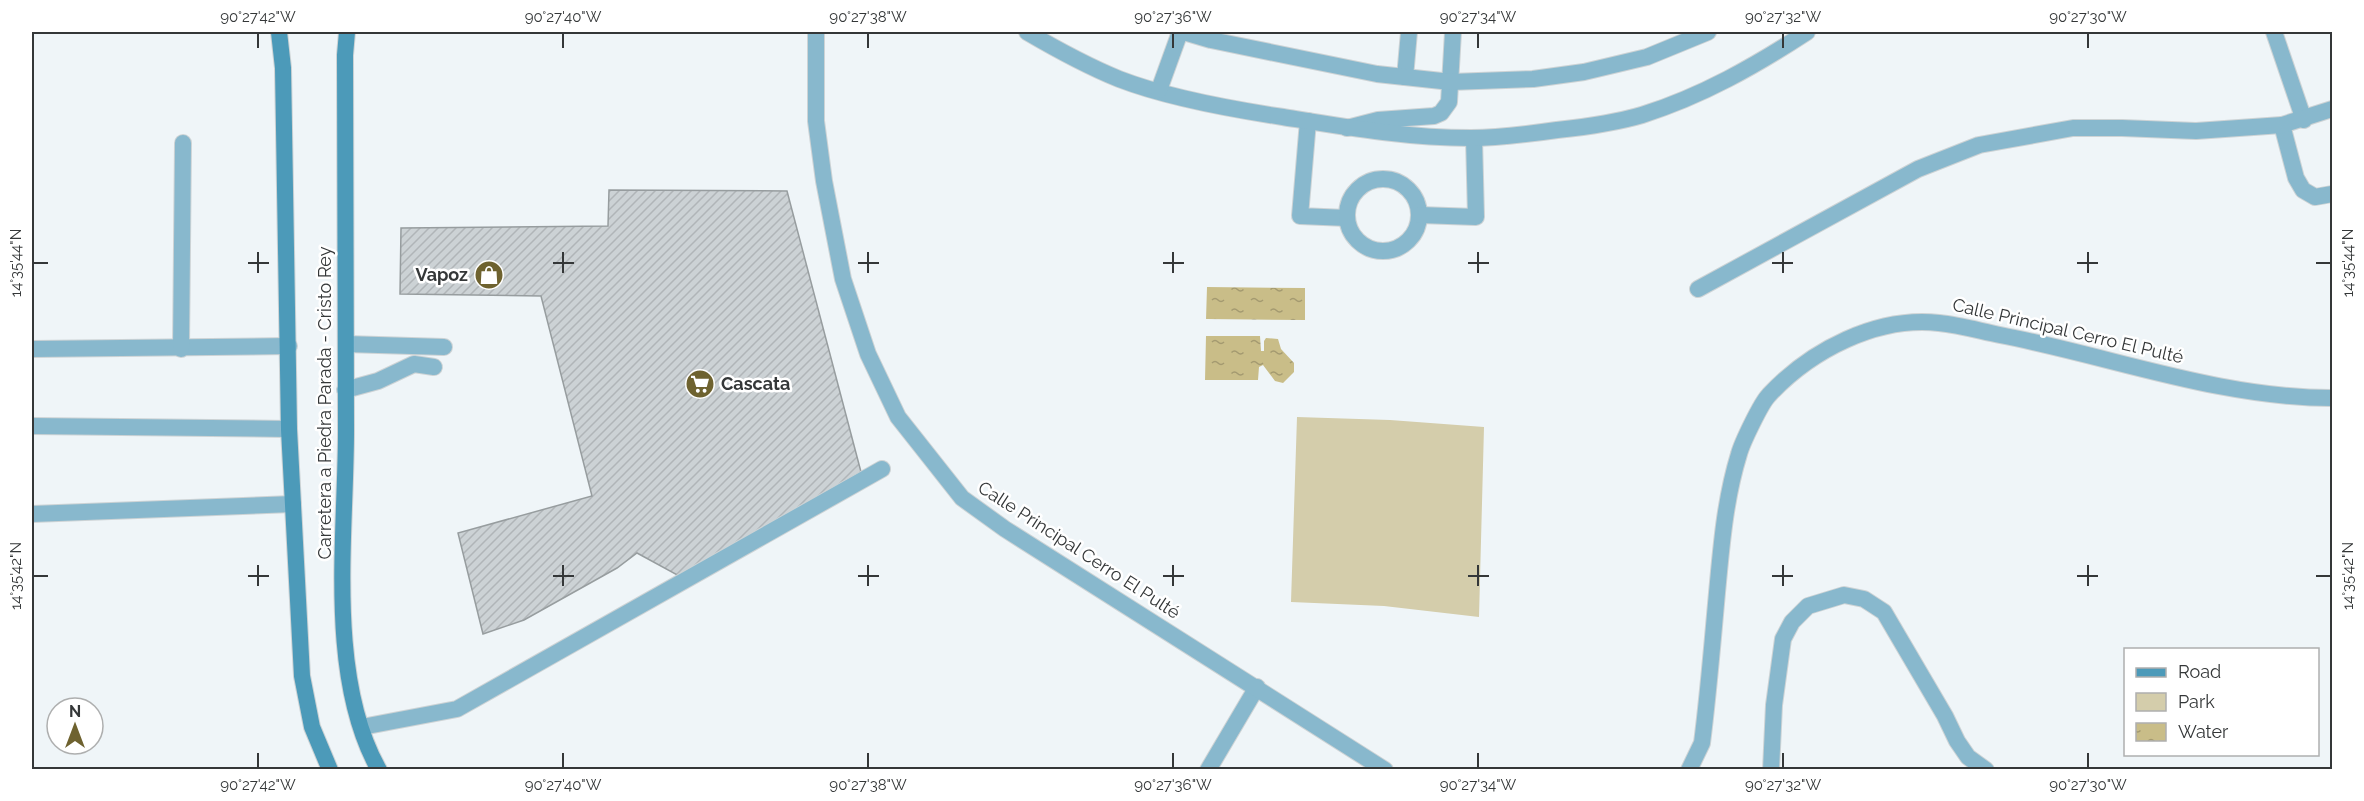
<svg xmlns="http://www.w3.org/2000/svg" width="2364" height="801" viewBox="0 0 2364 801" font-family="Raleway,sans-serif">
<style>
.green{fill:#d4cdab}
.water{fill:url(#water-ripples)}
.building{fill:url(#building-hatch);stroke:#979d9f;stroke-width:1.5}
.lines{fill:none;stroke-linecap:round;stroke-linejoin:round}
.service-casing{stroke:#cdd3d5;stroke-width:18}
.minor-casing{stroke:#cdd3d5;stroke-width:18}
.tertiary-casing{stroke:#cdd3d5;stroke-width:18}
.secondary-casing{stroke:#cdd3d5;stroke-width:18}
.service{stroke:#88b8cd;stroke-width:16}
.minor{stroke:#88b8cd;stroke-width:16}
.tertiary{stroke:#88b8cd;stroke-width:16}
.secondary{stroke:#4c9ab9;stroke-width:16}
.ticks{fill:none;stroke:#343738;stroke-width:2}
.labels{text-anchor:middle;stroke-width:5;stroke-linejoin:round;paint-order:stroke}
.poi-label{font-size:18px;font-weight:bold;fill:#343738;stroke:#fff;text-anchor:end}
.street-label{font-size:18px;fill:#343738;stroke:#fff}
.neatline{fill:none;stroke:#343738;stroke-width:2}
.ticks-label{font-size:15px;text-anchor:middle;fill:#343738}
</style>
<defs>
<pattern id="water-ripples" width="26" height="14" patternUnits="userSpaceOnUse" patternTransform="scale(1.5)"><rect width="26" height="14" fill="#c9bd88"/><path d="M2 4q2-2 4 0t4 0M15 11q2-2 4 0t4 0" fill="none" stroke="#a49a70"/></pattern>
<pattern id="building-hatch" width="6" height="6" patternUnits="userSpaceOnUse" patternTransform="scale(1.5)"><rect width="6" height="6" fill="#ccd2d5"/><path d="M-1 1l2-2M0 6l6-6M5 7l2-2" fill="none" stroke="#b0b5b8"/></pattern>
</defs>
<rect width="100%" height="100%" fill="#eff5f8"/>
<polygon class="green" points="1297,417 1390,420 1484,427 1479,617 1384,606 1291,602"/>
<g class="water">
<polygon points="1207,287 1305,288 1305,320 1206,319"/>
<polygon points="1206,336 1260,336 1261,351 1264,351 1264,341 1266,338 1278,339 1281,349 1294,363 1294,372 1283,383 1275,381 1263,365 1259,367 1258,380 1205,380"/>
</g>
<polygon class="building" points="609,190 787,191 861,472 679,576 637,553 617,568 524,620 483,634 458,533 592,496 541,296 400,294 401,228 608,226"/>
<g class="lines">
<g class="service-casing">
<g id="service">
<polyline points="1405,77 1409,32"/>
<polyline points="1308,121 1300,216 1347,218"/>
<polyline points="1347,128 1378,120 1434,116 1441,113 1449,102 1453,32"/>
<circle cx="1383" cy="215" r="36"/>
<polyline points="1420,215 1476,217 1474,138"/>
<polyline points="346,344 444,347"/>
<polyline points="345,390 378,381 414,364 434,367"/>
<polyline points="362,727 457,709 882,469"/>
<polyline points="1208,770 1257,687"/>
</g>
</g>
<g class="minor-casing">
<g id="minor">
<path d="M1027 32C1056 49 1087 66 1119 79 1168 98 1230 109 1283 117 1345 127 1408 138 1471 138 1500 138 1529 134 1557 130 1585 127 1615 123 1642 115 1702 96 1755 66 1807 32"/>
<polyline points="1184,32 1211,40 1377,74 1451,82 1533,79 1584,72 1647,57 1708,32"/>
<polyline points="2274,32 2304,120"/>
<polyline points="1159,90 1180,32"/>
<polyline points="2282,125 2296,178 2303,190 2315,197 2332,194"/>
<polyline points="1698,289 1918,169 1979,145 2073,128 2122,128 2196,131 2282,125 2332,109"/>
<polyline points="32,349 289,346"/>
<polyline points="181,349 183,143"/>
<polyline points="32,426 289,429"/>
<polyline points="32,514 293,504"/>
<polyline points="1771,770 1774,705 1783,639 1792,622 1808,606 1844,595 1864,599 1884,612 1945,716 1957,741 1968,757 1986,770"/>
</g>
</g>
<g class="tertiary-casing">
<g id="tertiary">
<polyline points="816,32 816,121 824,181 843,279 868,354 898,417 962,498 1005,529 1385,770"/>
<path d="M1689 770 1702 743C1709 689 1713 635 1718 582 1722 539 1726 496 1739 454 1742 443 1761 403 1769 395 1811 350 1877 316 1939 323 1960 325 1980 331 2000 335 2110 356 2219 398 2332 398"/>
</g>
</g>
<g class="secondary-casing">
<g id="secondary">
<polyline points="279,32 283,68 289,429 302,676 312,727 330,770"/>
<path d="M347 32 345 55C345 180 346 306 346 431 346 535 326 676 379 770"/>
</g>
</g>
<use href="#service" class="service"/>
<use href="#minor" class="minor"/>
<use href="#tertiary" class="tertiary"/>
<use href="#secondary" class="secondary"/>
</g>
<path class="ticks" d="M258 33V48M563 33V48M868 33V48M1173 33V48M1478 33V48M1783 33V48M2088 33V48M258 252V273M563 252V273M868 252V273M1173 252V273M1478 252V273M1783 252V273M2088 252V273M33 263H48M248 263H269M553 263H574M858 263H879M1163 263H1184M1468 263H1489M1772 263H1793M2077 263H2098M2316 263H2331M258 565V586M563 565V586M868 565V586M1173 565V586M1478 565V586M1783 565V586M2088 565V586M33 576H48M248 576H269M553 576H574M858 576H879M1163 576H1184M1468 576H1489M1772 576H1793M2077 576H2098M2316 576H2331M258 753V768M563 753V768M868 753V768M1173 753V768M1478 753V768M1783 753V768M2088 753V768"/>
<defs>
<g id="shop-disc" transform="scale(1.5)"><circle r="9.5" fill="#6e622f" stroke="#fff"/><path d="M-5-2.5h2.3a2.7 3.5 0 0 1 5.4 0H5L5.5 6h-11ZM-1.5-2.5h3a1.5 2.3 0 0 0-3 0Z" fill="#fff"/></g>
<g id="supermarket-disc" transform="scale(1.5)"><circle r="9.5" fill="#6e622f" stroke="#fff"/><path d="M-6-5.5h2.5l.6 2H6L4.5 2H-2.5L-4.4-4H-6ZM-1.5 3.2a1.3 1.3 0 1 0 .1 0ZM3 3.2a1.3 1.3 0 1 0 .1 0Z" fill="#fff"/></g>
</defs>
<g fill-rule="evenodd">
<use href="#shop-disc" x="489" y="275"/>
<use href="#supermarket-disc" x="700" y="384"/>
</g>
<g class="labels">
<g class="poi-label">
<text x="468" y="281">Vapoz</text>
<text x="721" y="390" text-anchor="start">Cascata</text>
</g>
<g class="street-label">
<text transform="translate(2068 331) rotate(13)" y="6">Calle Principal Cerro El Pulté</text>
<text transform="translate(325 403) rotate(-90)" y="6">Carretera a Piedra Parada - Cristo Rey</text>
<text transform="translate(1079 550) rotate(33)" y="6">Calle Principal Cerro El Pulté</text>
</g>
</g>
<rect width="2364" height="801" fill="none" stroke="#ffffff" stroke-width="66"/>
<rect x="2124" y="648" width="195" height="108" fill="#ffffff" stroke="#aeafaf" stroke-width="1.5"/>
<rect x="2136" y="668" width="30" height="9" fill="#4c9ab9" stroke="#aeafaf" stroke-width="1.5"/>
<text x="2178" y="678" font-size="18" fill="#343738">Road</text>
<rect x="2136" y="693" width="30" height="18" fill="#d4cdab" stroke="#aeafaf" stroke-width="1.5"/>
<text x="2178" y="708" font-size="18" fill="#343738">Park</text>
<rect x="2136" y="723" width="30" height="18" fill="url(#water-ripples)" stroke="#aeafaf" stroke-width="1.5"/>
<text x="2178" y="738" font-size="18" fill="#343738">Water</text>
<g transform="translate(75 726)"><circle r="28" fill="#ffffff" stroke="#aeafaf" stroke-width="1.5"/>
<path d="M0-4.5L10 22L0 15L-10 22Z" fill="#6e622f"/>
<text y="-9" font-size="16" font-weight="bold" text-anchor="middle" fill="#343738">N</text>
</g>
<rect x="33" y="33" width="2298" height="735" class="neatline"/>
<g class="ticks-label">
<text x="258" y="22">90°27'42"W</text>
<text x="563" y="22">90°27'40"W</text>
<text x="868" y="22">90°27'38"W</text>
<text x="1173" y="22">90°27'36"W</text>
<text x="1478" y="22">90°27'34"W</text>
<text x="1783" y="22">90°27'32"W</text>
<text x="2088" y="22">90°27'30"W</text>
<text transform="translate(16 263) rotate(-90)" y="5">14°35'44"N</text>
<text transform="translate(2348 263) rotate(-90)" y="5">14°35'44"N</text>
<text transform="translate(16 576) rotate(-90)" y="5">14°35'42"N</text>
<text transform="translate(2348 576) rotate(-90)" y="5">14°35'42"N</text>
<text x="258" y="790">90°27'42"W</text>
<text x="563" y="790">90°27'40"W</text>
<text x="868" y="790">90°27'38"W</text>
<text x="1173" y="790">90°27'36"W</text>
<text x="1478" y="790">90°27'34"W</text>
<text x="1783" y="790">90°27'32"W</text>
<text x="2088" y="790">90°27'30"W</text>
</g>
</svg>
